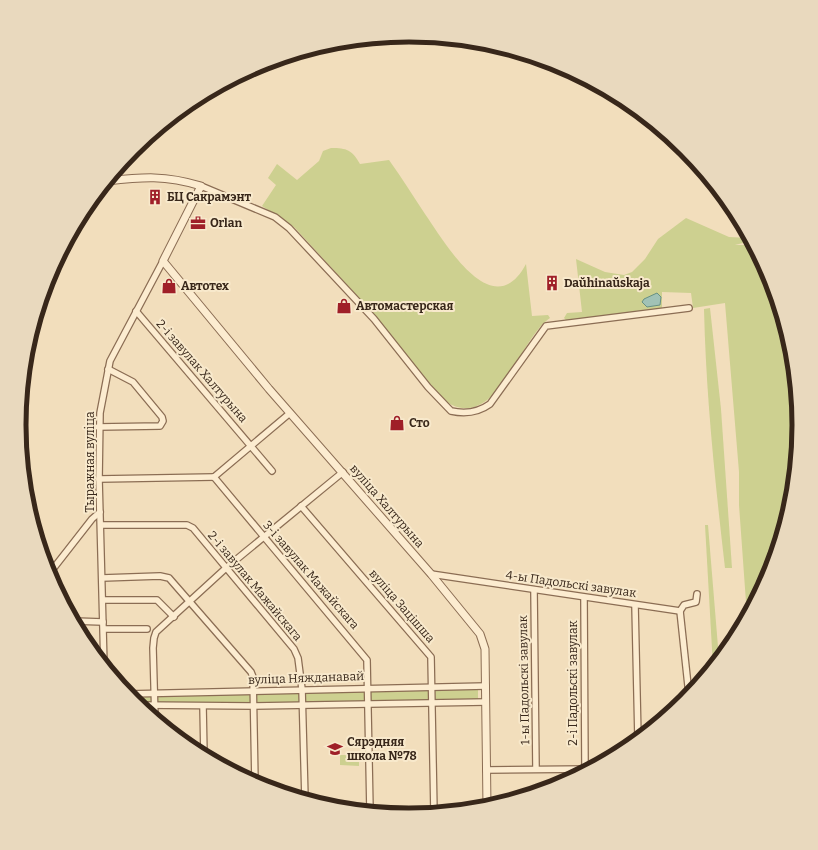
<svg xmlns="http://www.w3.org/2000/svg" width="818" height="850" viewBox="0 0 818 850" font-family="Bitter,serif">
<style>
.green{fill:#cdd090}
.water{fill:#a1c2b6;stroke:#679083}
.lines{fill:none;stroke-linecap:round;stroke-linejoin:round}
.minor-casing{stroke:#8b6d54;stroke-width:8}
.tertiary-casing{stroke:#8b6d54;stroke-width:9}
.minor{stroke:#fcecd0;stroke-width:5.5}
.tertiary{stroke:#fcecd0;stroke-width:7}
.labels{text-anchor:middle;stroke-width:4;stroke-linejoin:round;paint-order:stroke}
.poi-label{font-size:12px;font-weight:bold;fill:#38271a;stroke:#f8e9cc;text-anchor:start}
.street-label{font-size:12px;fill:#38271a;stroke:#f8e9cc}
.rim{fill:none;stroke:#38271a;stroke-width:5}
</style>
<rect width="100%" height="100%" fill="#f2debc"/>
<g class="green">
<path d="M331 148C347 148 352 150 360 164L389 160C402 178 413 196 425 214 445 243 493 326 526 264L532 316 548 315 550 318C521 336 499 426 452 405 447 403 442 397 438 394L361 300 295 228 262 206 276 185 268 178 277 164 297 180 319 161 323 151Z"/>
<polygon points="686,218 729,237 749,238 751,241 735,245 753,245 769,276 792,349 799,425 791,501 769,574 747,616 739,505 739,472 725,303 693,308 691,293 662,292 662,311 567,321 564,318 567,313 582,312 576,259 605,272 624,275 632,272 645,259 658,239"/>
<path d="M710 308 721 409 732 568H725C715 481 706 397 704 309Z"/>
<polygon points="705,525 708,525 719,659 713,667"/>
<polygon points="478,686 478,702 138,705 127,694"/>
<polygon points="340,755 359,755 359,766 340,765"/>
</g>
<polygon class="water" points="657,293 661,297 660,305 647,307 642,302 644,299"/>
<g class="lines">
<g class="minor-casing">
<g id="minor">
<path d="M201 186 275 217 289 228 374 319 428 387 451 411C465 414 479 412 490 404L546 326 689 308"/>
<polyline points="136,311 272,471"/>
<polyline points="98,427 160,426 163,421 162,417 133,382 108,369"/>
<polyline points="214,477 367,660 370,811"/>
<polyline points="214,477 290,413"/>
<polyline points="99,479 214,477"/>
<polyline points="301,506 431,657 434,813"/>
<polyline points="101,525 187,525 193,528 294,649 298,658 302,689 305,799"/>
<polyline points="49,574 92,519 100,512"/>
<polyline points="431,574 680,611"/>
<polyline points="102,578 160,576 169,578 251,672 253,677 255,783"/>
<polyline points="534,590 536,769"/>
<polyline points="584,598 585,769"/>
<polyline points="103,600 157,600 174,617"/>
<polyline points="635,605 638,739"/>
<polyline points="680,611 689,695"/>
<polyline points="680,611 684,605 696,602 697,594"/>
<polyline points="74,621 103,622"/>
<polyline points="104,629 147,629"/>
<polyline points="104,666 99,479 100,413 110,361 163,261"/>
<polyline points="127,694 486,686"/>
<polyline points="138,705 253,706 486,702"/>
<polyline points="203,706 204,756"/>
<polyline points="155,719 153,648 154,638 156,632 226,568 343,472"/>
<polyline points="486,770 589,769"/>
</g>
</g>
<g class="tertiary-casing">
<path id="tertiary" d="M107 181C143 177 165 175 201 186L163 261 269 389 431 574 480 634 485 649 487 807"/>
</g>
<use href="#minor" class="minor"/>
<use href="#tertiary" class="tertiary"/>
</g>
<defs>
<g id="building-bare" transform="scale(1.2)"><path d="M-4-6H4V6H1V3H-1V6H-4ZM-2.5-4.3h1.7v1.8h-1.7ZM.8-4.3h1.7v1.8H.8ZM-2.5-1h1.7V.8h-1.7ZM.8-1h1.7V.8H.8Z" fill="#9f1f28" stroke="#f8e9cc" stroke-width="2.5" paint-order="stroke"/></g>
<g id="office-bare" transform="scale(1.2)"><path d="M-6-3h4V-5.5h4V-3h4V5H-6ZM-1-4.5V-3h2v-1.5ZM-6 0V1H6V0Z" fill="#9f1f28" stroke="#f8e9cc" stroke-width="2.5" paint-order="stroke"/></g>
<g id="shop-bare" transform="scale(1.2)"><path d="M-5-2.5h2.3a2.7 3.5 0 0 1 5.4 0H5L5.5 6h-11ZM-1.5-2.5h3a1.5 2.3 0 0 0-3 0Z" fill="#9f1f28" stroke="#f8e9cc" stroke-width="2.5" paint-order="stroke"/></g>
<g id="school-bare" transform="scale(1.2)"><path d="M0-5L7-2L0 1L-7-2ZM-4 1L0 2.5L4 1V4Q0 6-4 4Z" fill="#9f1f28" stroke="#f8e9cc" stroke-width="2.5" paint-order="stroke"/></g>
</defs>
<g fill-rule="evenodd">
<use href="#building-bare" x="155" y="197"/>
<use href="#office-bare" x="198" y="223"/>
<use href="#building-bare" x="552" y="283"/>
<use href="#shop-bare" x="169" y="286"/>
<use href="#shop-bare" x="344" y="306"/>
<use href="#shop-bare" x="397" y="423"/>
<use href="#school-bare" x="335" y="749"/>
</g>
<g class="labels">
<g class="poi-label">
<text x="167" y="201">БЦ Сакрамэнт</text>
<text x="210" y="227">Orlan</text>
<text x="564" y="287">Daŭhinaŭskaja</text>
<text x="181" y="290">Автотех</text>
<text x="356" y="310">Автомастерская</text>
<text x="409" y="427">Сто</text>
<text x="347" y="746">Сярэдняя<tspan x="347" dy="14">школа №78</tspan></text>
</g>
<g class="street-label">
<text transform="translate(202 371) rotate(49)" y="4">2-і завулак Халтурына</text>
<text transform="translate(90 462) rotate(-90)" y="4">Тыражная вуліца</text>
<text transform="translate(387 506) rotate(49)" y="4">вуліца Халтурына</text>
<text transform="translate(311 575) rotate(49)" y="4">3-і завулак Мажайскага</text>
<text transform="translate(571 584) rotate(8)" y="4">4-ы Падольскі завулак</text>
<text transform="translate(255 586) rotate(50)" y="4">2-і завулак Мажайскага</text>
<text transform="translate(402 606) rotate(49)" y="4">вуліца Зацішша</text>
<text transform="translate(306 678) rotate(-2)" y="4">вуліца Няжданавай</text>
<text transform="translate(524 680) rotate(-91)" y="4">1-ы Падольскі завулак</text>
<text transform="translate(573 683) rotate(-90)" y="4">2-і Падольскі завулак</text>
</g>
</g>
<path d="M0 0H818V850H0ZM26 425a383 383 0 1 1 766 0a383 383 0 1 1-766 0Z" fill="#e9d9be" fill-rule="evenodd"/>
<path class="rim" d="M26 425a383 383 0 1 1 766 0a383 383 0 1 1-766 0Z"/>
</svg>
